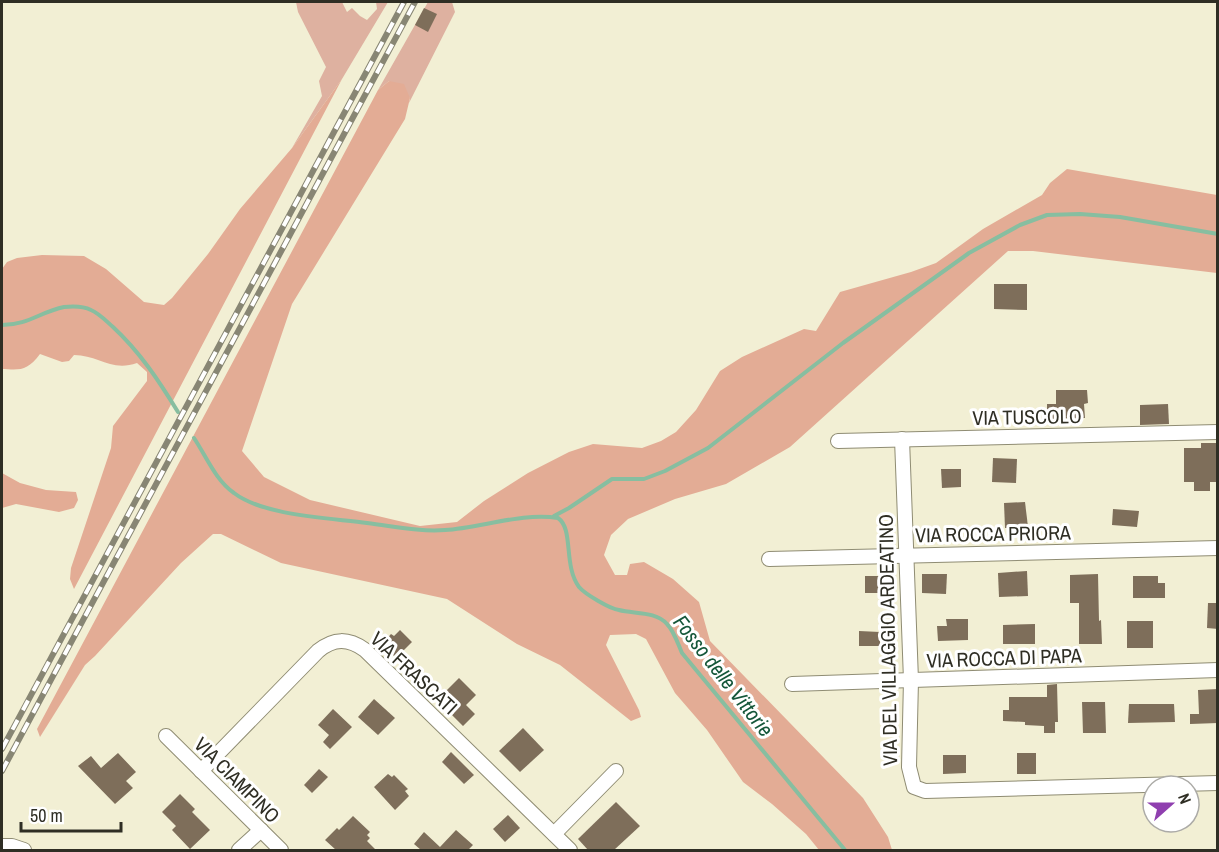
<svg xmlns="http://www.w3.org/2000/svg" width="1219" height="852" viewBox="0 0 1219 852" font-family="'Archivo Narrow',sans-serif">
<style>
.green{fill:#deb1a0}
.forest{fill:#e3ac95}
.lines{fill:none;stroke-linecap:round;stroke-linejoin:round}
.stream{stroke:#87bea0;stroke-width:4}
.building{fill:#7e6e5a}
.minor-casing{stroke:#8f8c73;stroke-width:16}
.minor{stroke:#fff;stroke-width:14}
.rail-casing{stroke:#888674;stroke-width:6}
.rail{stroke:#fff;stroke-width:4;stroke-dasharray:11;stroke-linecap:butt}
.labels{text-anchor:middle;stroke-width:6;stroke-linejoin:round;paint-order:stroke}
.street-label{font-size:20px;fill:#2f2e24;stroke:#fff}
.water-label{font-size:21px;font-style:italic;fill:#15573a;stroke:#fff}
</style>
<rect width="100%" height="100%" fill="#f2efd4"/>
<g class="green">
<polygon points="296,2 342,2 347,12 352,8 360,16 367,20 377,9 376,2 388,2 342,79 292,148 322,96 319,81 326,67 298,12"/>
<polygon points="428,2 452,2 455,12 409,103 410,98 389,81 378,90"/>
</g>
<g class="forest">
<path d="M342 79 74 589 70 579 71 568 111 448 113 426 147 381V372L137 363C111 372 98 355 74 355L69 361 62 362 40 354C27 371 21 370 2 369V269L7 262 17 258 42 255 84 256 106 269 144 302 164 305 172 298 208 254 240 209 292 148Z"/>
<polygon points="389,81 404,84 410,98 405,119 292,304 242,451 264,477 310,500 420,526 457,522 484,501 528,473 569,452 593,444 642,448 661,441 676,432 696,410 720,371 742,357 804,329 816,331 840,292 911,272 936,263 983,229 1042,195 1050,183 1067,169 1217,195 1217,273 1033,251 1008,251 790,447 726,484 675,499 628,519 611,535 604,555 615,575 627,575 630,564 644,562 673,579 699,602 710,641 863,798 888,837 892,850 819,850 806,834 772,804 743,782 707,730 675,693 646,639 636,634 610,635 606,645 639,710 641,717 631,721 560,665 517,644 447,599 281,563 221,534 213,534 181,563 95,656 85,665 40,737 37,729 378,90"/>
<polygon points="2,473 20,483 46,490 76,492 78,500 74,508 59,512 16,504 2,508"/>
</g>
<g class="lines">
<g class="stream">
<path d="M2 325C28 325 40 312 64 307 73 306 83 306 91 310 100 314 106 321 113 327 140 352 159 381 178 412"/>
<path d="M194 438C206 456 216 481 234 493 264 516 330 518 367 523 393 526 419 532 445 530 480 528 523 512 558 518 574 529 563 565 579 587 585 594 610 609 619 610 634 614 656 611 667 624 674 631 678 644 682 653L845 850"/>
<polyline points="554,516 569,508 612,479 644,479 665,471 708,448 843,343 969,253 1020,225 1047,215 1080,214 1120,217 1218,234"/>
</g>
</g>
<g class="building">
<polygon points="424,8 437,14 428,32 415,25"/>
<polygon points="994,284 1027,284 1027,310 994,309"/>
<polygon points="1056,390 1087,390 1088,403 1084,404 1085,418 1047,419 1047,404 1056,404"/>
<polygon points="1168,404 1169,424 1140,425 1140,405"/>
<polygon points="1201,443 1216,443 1218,482 1210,482 1210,491 1194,491 1194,482 1184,482 1184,448 1201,448"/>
<polygon points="993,458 1017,459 1016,483 992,482"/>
<polygon points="941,469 961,469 961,487 942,488"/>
<polygon points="1025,502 1028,527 1005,528 1004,503"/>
<polygon points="1113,509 1139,511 1137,527 1112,525"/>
<polygon points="1027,571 1028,596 999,597 998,573"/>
<polygon points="922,574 947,574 946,594 922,593"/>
<polygon points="1098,574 1099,621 1101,620 1102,644 1079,644 1079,603 1070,603 1070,575"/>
<rect x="865" y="576" width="20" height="17"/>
<polygon points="1133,576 1158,576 1158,583 1165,583 1165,598 1133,598"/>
<polygon points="1208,603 1218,603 1218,629 1207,628"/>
<polygon points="946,619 968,619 968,640 938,641 937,626 947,626"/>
<rect x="1127" y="621" width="26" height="27"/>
<polygon points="1035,624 1035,644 1003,644 1003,625"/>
<polygon points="400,630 412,642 396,658 382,644 391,634 394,636"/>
<polygon points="859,631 880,632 880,646 859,646"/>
<polygon points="459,678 476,695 466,705 475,714 463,726 452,715 454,713 439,698"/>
<polygon points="1057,684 1058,722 1055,722 1055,733 1044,733 1044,726 1025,725 1025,722 1003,721 1003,710 1009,710 1009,697 1047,697 1047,685"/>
<polygon points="1218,689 1218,723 1190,724 1190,714 1199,714 1198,690"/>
<polygon points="374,699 395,718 378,735 358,717"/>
<polygon points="1082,702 1105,702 1106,733 1083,733"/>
<polygon points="1129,704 1174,704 1175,722 1128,723"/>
<polygon points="333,709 352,727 330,749 323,742 329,735 318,725"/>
<polygon points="523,728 544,750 520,772 499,751"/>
<polygon points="451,752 474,775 464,784 442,762"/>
<polygon points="118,753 136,772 126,781 133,788 115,804 78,766 91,756 101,768"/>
<rect x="1017" y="753" width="19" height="21"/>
<polygon points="943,755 966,755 966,773 943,774"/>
<polygon points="319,769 328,777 312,793 304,785"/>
<polygon points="388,774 392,777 394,775 408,789 405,791 409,796 395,810 374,787"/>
<polygon points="180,794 195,809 192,812 210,830 190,849 172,830 176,826 162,812"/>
<polygon points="616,802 640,826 614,850 588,850 578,839"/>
<polygon points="508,815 520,828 505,842 493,829"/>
<polygon points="353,816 370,832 367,835 370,838 367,841 376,850 336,850 325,840 337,828 339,830"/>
<polygon points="456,830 473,845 468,850 421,850 414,844 424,832 440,847"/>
</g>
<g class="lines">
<g class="minor-casing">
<g id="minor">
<polyline points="902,439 911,680 909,767 914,787 925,791 1218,783"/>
<polyline points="838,441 1218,432"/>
<polyline points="769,559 1218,548"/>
<polyline points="792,684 1218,670"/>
<polyline points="166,736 281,850"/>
<path d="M201 771 318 651C334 638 348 638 365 650L570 850"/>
<polyline points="554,834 616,771"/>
<polyline points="2,846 12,846 24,850"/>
<polyline points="239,850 261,830"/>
</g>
</g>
<use href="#minor" class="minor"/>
<g class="rail-casing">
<g id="rail">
<polyline points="2,749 404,2"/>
<polyline points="2,771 415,2"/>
</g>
</g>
<use href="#rail" class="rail"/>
</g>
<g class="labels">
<g class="street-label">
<text transform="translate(1027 417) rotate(-1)" y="7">VIA TUSCOLO</text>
<text transform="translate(993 534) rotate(-1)" y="7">VIA ROCCA PRIORA</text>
<text transform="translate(888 640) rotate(-91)" y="7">VIA DEL VILLAGGIO ARDEATINO</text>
<text transform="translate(1004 658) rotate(-2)" y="7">VIA ROCCA DI PAPA</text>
<text transform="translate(414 673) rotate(43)" y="7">VIA FRASCATI</text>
<text transform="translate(237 780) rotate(45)" y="7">VIA CIAMPINO</text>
</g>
<g class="water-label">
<text transform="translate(723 676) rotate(52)" y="7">Fosso delle Vittorie</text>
</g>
</g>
<rect width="1219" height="852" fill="none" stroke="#2f2e24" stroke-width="6"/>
<g transform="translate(1171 804) rotate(69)"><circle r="28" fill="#ffffff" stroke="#acaba7" stroke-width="1.5"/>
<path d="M0-4.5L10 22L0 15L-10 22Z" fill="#8f3faf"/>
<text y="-9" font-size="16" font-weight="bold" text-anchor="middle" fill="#2f2e24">N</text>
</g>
<path d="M21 822v9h100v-9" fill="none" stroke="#2f2e24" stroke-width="3"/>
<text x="30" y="822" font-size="18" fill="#2f2e24" stroke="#ffffff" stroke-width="4.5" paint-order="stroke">50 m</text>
</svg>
